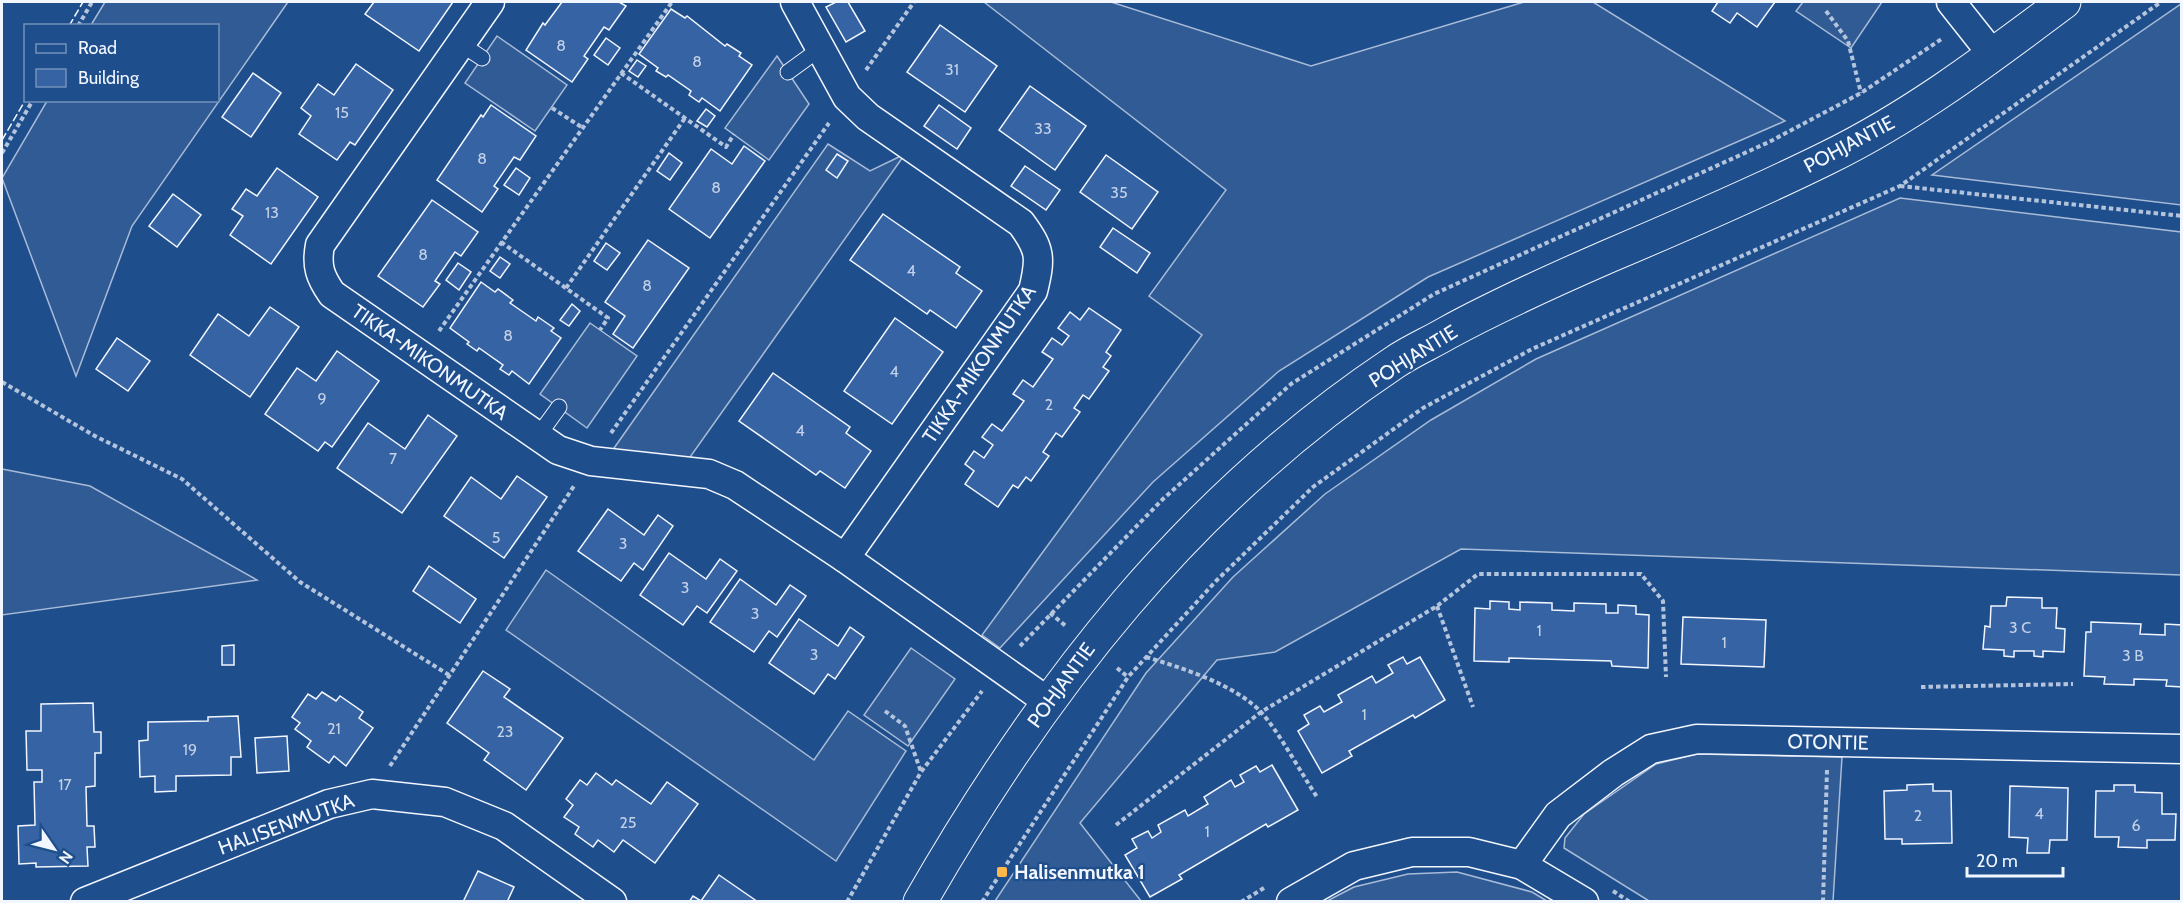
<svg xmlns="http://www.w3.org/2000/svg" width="2183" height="903" viewBox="0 0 2183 903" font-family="Cabin,sans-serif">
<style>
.built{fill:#305b95;stroke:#a8bbd7;stroke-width:1.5}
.building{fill:#3563a3;stroke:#f2f6ff;stroke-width:1.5}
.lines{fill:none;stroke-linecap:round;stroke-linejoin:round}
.service-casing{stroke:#f2f6ff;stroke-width:17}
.minor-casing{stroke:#f2f6ff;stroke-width:31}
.tertiary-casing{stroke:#f2f6ff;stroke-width:35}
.path{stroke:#b3c4dc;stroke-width:4;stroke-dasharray:4.5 3;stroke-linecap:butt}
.service{stroke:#1f4e8c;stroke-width:15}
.minor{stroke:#1f4e8c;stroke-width:28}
.tertiary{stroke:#1f4e8c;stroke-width:33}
.fence{stroke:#f2f6ff;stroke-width:1.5;stroke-dasharray:8 3;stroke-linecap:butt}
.poi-dot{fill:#ffb74d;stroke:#1f4e8c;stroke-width:2}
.labels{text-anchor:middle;stroke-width:4.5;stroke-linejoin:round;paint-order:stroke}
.number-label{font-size:16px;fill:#c3d1e8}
.street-label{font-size:20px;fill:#f2f6ff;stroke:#1f4e8c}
.poi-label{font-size:20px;font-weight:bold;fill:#f2f6ff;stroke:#1f4e8c;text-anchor:start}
</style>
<rect width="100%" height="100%" fill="#1f4e8c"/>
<g class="built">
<polygon points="105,2 288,2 132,226 76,376 2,178 47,101 218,100 218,26 91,25"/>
<polygon points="984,2 1111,2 1311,66 1524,2 1593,2 1785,121 1428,277 1279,371 1153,482 1000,648 982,635 1202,335 1149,296 1226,190"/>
<polygon points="1803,2 1882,2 1851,48 1796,11"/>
<polygon points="2181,4 2181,205 1932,175"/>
<polygon points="497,36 567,85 535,131 465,83"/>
<polygon points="777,56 809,104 769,160 725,128"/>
<polygon points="828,144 870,171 905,154 688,460 612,451"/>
<polygon points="1900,198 2181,232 2181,575 1461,549 1275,652 1217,660 1080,823 1141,901 995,901 1146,673 1233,577 1325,494 1431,420 1536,359"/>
<polygon points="590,323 637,356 587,428 540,394"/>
<polygon points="2,469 90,486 257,580 2,615"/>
<polygon points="546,570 814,760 848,711 906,751 836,861 506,630"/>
<polygon points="911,648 955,679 908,746 864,715"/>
<polygon points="1697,754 1842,757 1833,901 1649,901 1564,848 1565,838 1584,814 1656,764"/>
<polygon points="1457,872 1532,892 1547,901 1327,901 1354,887 1408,874"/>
</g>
<g class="building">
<polygon points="374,2 453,2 419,51 365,14"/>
<polygon points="562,2 619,2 626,6 609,30 604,27 584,56 588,59 572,82 526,50 543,23 545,25"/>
<polygon points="836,2 848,2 865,31 846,42 826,7"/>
<polygon points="1718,2 1775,2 1757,27 1737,13 1730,23 1712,11"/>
<polygon points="671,9 685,18 687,16 725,46 727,44 741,53 739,56 752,65 720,111 702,98 699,102 689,95 691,91 668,75 666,77 656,71 658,68 639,54"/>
<polygon points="940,25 997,66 965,112 907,72"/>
<polygon points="606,38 620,48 608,65 594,55"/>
<polygon points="637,60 646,66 638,77 629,71"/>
<polygon points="356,64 393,90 355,145 350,142 337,160 299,134 311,116 301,108 318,84 334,95"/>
<polygon points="253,73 281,93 251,137 222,117"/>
<polygon points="1030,86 1086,126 1055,170 999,130"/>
<polygon points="491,105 536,136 520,160 514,157 494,186 498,189 482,212 437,180 481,115 483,117"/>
<polygon points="939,105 971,128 957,149 924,126"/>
<polygon points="706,109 715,116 707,127 697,121"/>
<polygon points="744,146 765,161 710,238 669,209 711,149 732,164"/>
<polygon points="669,153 682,163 670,180 657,171"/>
<polygon points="837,154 848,161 837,178 826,170"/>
<polygon points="1106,155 1158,192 1132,229 1080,192"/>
<polygon points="1025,166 1060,190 1046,210 1011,186"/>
<polygon points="277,168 318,197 271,264 230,235 243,216 232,209 246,189 257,196"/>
<polygon points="516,168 530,178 519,195 504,185"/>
<polygon points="173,194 201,215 177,247 149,226"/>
<polygon points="432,200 478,232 461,256 455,252 435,281 440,284 423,307 378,276"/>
<polygon points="883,214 960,267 956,273 982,291 956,328 930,310 927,314 850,260"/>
<polygon points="1113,228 1150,253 1137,273 1100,247"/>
<polygon points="648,240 689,268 633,348 613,334 625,316 605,302"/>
<polygon points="606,243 620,253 607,270 594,261"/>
<polygon points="500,257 510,264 500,278 490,271"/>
<polygon points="458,263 471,272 459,290 446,280"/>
<polygon points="481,282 495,292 498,289 513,300 510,303 536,321 538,317 554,328 551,331 561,338 529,384 512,371 509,375 500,369 503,365 479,348 477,351 467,344 469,342 450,328"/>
<polygon points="572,304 580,311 569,326 560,320"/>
<polygon points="270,307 299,327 250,397 190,355 218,314 249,336"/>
<polygon points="1089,308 1121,330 1106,352 1111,356 1103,367 1109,371 1089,399 1083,395 1074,408 1080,412 1062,437 1056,433 1043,452 1049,456 1031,481 1026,477 1018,488 1013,485 998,507 965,484 974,471 965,464 974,451 984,458 993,445 982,437 992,424 1002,431 1024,401 1013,394 1023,380 1033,387 1053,359 1042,352 1052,338 1062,345 1069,336 1058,328 1070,312 1080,320"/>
<polygon points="895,318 943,352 892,424 844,391"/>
<polygon points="117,338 150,361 128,391 96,369"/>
<polygon points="337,351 379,381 332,447 325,442 318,451 265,414 297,368 316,381"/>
<polygon points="773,373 850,427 846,433 871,451 845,488 820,471 816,475 739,421"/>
<polygon points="428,415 457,436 402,513 337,468 368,423 405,449"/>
<polygon points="517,476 547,497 504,558 444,516 471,477 501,499"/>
<polygon points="608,509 644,535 658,515 673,526 643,570 634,563 621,581 578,551"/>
<polygon points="669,553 706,579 720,559 737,571 707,613 697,606 683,625 640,595"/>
<polygon points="429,566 476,599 460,623 413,591"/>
<polygon points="740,579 776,605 790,585 806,596 777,637 769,631 754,652 710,622"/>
<polygon points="2007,597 2042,598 2042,608 2057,608 2056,628 2065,629 2064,652 2043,651 2043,657 2034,656 2034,651 2014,651 2014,657 2004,656 2004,650 1983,649 1985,626 1990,627 1991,606 2006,606"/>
<polygon points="1490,601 1509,602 1509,609 1520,610 1520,602 1552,603 1552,610 1574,611 1574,603 1606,604 1606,613 1618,613 1618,605 1636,606 1636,614 1649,615 1648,668 1612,666 1611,661 1509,658 1509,662 1474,661 1475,608 1490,609"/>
<polygon points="1683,617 1766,620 1764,667 1681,664"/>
<polygon points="799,619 838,646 850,627 864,637 835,679 828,674 814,694 769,663"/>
<polygon points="2091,622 2141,624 2140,634 2165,635 2165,624 2182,625 2182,687 2166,686 2167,680 2134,679 2134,685 2104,684 2105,677 2084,676 2086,632 2091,632"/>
<polygon points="234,645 234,665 222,665 222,646"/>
<polygon points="1403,657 1407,664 1420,657 1445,700 1415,718 1413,715 1349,751 1352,756 1322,773 1298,731 1309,724 1304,715 1320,706 1324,712 1342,702 1338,695 1372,676 1376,683 1393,673 1388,665"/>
<polygon points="483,671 510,689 504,697 563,738 526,790 484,760 489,753 447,723"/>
<polygon points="322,692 336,701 340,696 363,712 359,718 373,728 346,766 334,756 329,763 307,747 311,741 295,729 300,723 292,717 308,694 316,699"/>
<polygon points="93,703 94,732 101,732 101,753 95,753 95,786 86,787 87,826 94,826 95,847 87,847 88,866 36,867 36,863 19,864 18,826 35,825 34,782 42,782 42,770 27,770 26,731 41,731 41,704"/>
<polygon points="238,716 241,757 231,757 231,775 176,776 176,791 155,792 155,776 140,777 139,741 148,740 148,722 208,721 208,717"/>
<polygon points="287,736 289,771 257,773 255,738"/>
<polygon points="1272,765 1298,810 1268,827 1266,824 1179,875 1182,879 1150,897 1125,855 1137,848 1132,839 1148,831 1152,838 1161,832 1158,825 1185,810 1188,816 1208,804 1204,797 1231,780 1235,787 1244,782 1240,775 1256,766 1260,772"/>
<polygon points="596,773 612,785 616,780 651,804 667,782 698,804 655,863 623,840 614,852 598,840 593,847 575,834 579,827 564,817 573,805 566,799 580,780 587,785"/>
<polygon points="1933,784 1933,791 1951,791 1952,843 1902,844 1902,839 1885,839 1884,791 1907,790 1907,785"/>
<polygon points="2114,785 2135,785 2135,792 2162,793 2162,814 2176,814 2175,840 2147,840 2147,848 2118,847 2119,837 2095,837 2096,791 2114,791"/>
<polygon points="2010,786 2068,788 2067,840 2050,840 2049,853 2027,853 2028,838 2009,837"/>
<polygon points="478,871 514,887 507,902 463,902"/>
<polygon points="719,875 758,902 689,902 693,896 701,901"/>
</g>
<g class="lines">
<g class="service-casing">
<g id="service">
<polyline points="461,44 482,58"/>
<polyline points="788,72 821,48"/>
<polyline points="538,436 559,407"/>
</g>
</g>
<g class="minor-casing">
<g id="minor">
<path d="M490 2 320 245C316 266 320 277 332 294L558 450 591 461 709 474 735 485 845 558 1047 701"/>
<path d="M795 2 847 97 868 117 1021 223C1041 250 1041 258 1033 291L845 558"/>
<polyline points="1951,2 1993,55"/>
<polyline points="1522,865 1558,815 1613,773 1651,749 1697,739 2182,749"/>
<polyline points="85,902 329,804 372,794 445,802 504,826 612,902"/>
<polyline points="1291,902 1354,866 1412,852 1469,852 1522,865 1584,902"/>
</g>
</g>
<g class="tertiary-casing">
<path id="tertiary" d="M920 902C1042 689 1189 499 1395 362 1411 351 1430 343 1447 333 1500 304 1554 280 1609 256 1682 225 1756 193 1827 158 1913 116 1989 58 2064 2"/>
</g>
<g class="path">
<polyline points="1826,11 1848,41 1861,93"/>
<polyline points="78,26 92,2"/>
<polyline points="866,70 914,2"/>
<polyline points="621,73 726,147 734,134"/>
<polyline points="552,108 583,128"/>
<polyline points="2,153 33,100"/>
<polyline points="1900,186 2182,216"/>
<polyline points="501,242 608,318 600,330"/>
<polyline points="566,288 685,118"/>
<polyline points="439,331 672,2"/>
<polyline points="2,382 95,436 182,479 300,582 449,675"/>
<polyline points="611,433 829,123"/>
<polyline points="1437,606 1473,707"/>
<polyline points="1050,613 1067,627"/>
<polyline points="1020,646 1163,499 1291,384 1434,294 1769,142 1861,93 1943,38"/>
<path d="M1146 657C1182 668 1234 684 1261 712 1279 732 1301 773 1317 797"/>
<polyline points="1117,668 1128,677"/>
<polyline points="1921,687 2073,684"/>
<polyline points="885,711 905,726 921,772"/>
<polyline points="390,766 574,486"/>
<polyline points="1116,825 1261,712 1437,606 1478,574 1641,574 1663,601 1666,677"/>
<polyline points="1613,891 1630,902"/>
<polyline points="847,902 921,772 982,691"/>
<polyline points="982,902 1128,677 1216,581 1313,487 1423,408 1532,349 1900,186 2161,2"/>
<polyline points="1241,902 1264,888"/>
<polyline points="1823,902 1827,770"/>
</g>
<use href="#service" class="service"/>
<use href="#minor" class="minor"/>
<use href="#tertiary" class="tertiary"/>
<g class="fence">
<polyline points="69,26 83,2"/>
<polyline points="2,140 26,99"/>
</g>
</g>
<rect class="poi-dot" x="996" y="866" width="12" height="12" rx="3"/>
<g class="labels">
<g class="number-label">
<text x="561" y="51">8</text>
<text x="697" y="67">8</text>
<text x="952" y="75">31</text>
<text x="342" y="118">15</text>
<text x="1043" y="134">33</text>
<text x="482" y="164">8</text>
<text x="716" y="193">8</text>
<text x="1119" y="198">35</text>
<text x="272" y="218">13</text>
<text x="423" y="260">8</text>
<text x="911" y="276">4</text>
<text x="647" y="291">8</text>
<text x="508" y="341">8</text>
<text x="894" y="377">4</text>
<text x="322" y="404">9</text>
<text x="1049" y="410">2</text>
<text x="800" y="436">4</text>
<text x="393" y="464">7</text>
<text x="496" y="543">5</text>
<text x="623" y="549">3</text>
<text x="685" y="593">3</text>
<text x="755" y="619">3</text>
<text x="2020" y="633">3 C</text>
<text x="1539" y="636">1</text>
<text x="1724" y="648">1</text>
<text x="814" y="660">3</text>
<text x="2133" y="661">3 B</text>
<text x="1364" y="720">1</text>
<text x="334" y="734">21</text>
<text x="505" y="737">23</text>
<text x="190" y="755">19</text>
<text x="65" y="790">17</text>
<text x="2039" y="819">4</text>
<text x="1918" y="821">2</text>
<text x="628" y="828">25</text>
<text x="2136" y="831">6</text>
<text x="1207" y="837">1</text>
</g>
<g class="street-label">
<text transform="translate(1849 144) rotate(-28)" y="7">POHJANTIE</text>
<text transform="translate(1413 356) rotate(-32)" y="7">POHJANTIE</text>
<text transform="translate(430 362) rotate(35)" y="7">TIKKA-MIKONMUTKA</text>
<text transform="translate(979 364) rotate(-56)" y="7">TIKKA-MIKONMUTKA</text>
<text transform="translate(1061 685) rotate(-54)" y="7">POHJANTIE</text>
<text transform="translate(1828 742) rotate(1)" y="7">OTONTIE</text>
<text transform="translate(286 824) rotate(-20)" y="7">HALISENMUTKA</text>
</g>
<g class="poi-label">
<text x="1014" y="879">Halisenmutka 1</text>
</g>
</g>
<rect width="2183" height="903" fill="none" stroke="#f2f6ff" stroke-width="6"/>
<rect x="24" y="24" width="195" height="78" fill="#1f4e8c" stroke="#7391ba" stroke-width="1.5"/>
<rect x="36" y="44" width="30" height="9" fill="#1f4e8c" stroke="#7391ba" stroke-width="1.5"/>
<text x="78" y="54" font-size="18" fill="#f2f6ff">Road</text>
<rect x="36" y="69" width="30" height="18" fill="#3563a3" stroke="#7391ba" stroke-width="1.5"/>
<text x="78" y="84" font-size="18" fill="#f2f6ff">Building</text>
<g transform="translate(54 849) rotate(125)" stroke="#1f4e8c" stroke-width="4.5" paint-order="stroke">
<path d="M0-4.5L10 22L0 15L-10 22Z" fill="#f2f6ff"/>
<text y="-9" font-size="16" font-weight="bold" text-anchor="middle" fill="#f2f6ff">N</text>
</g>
<path d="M1967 867v9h96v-9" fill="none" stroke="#f2f6ff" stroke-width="3"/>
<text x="1976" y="867" font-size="18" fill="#f2f6ff" stroke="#1f4e8c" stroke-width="4.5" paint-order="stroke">20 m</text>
</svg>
